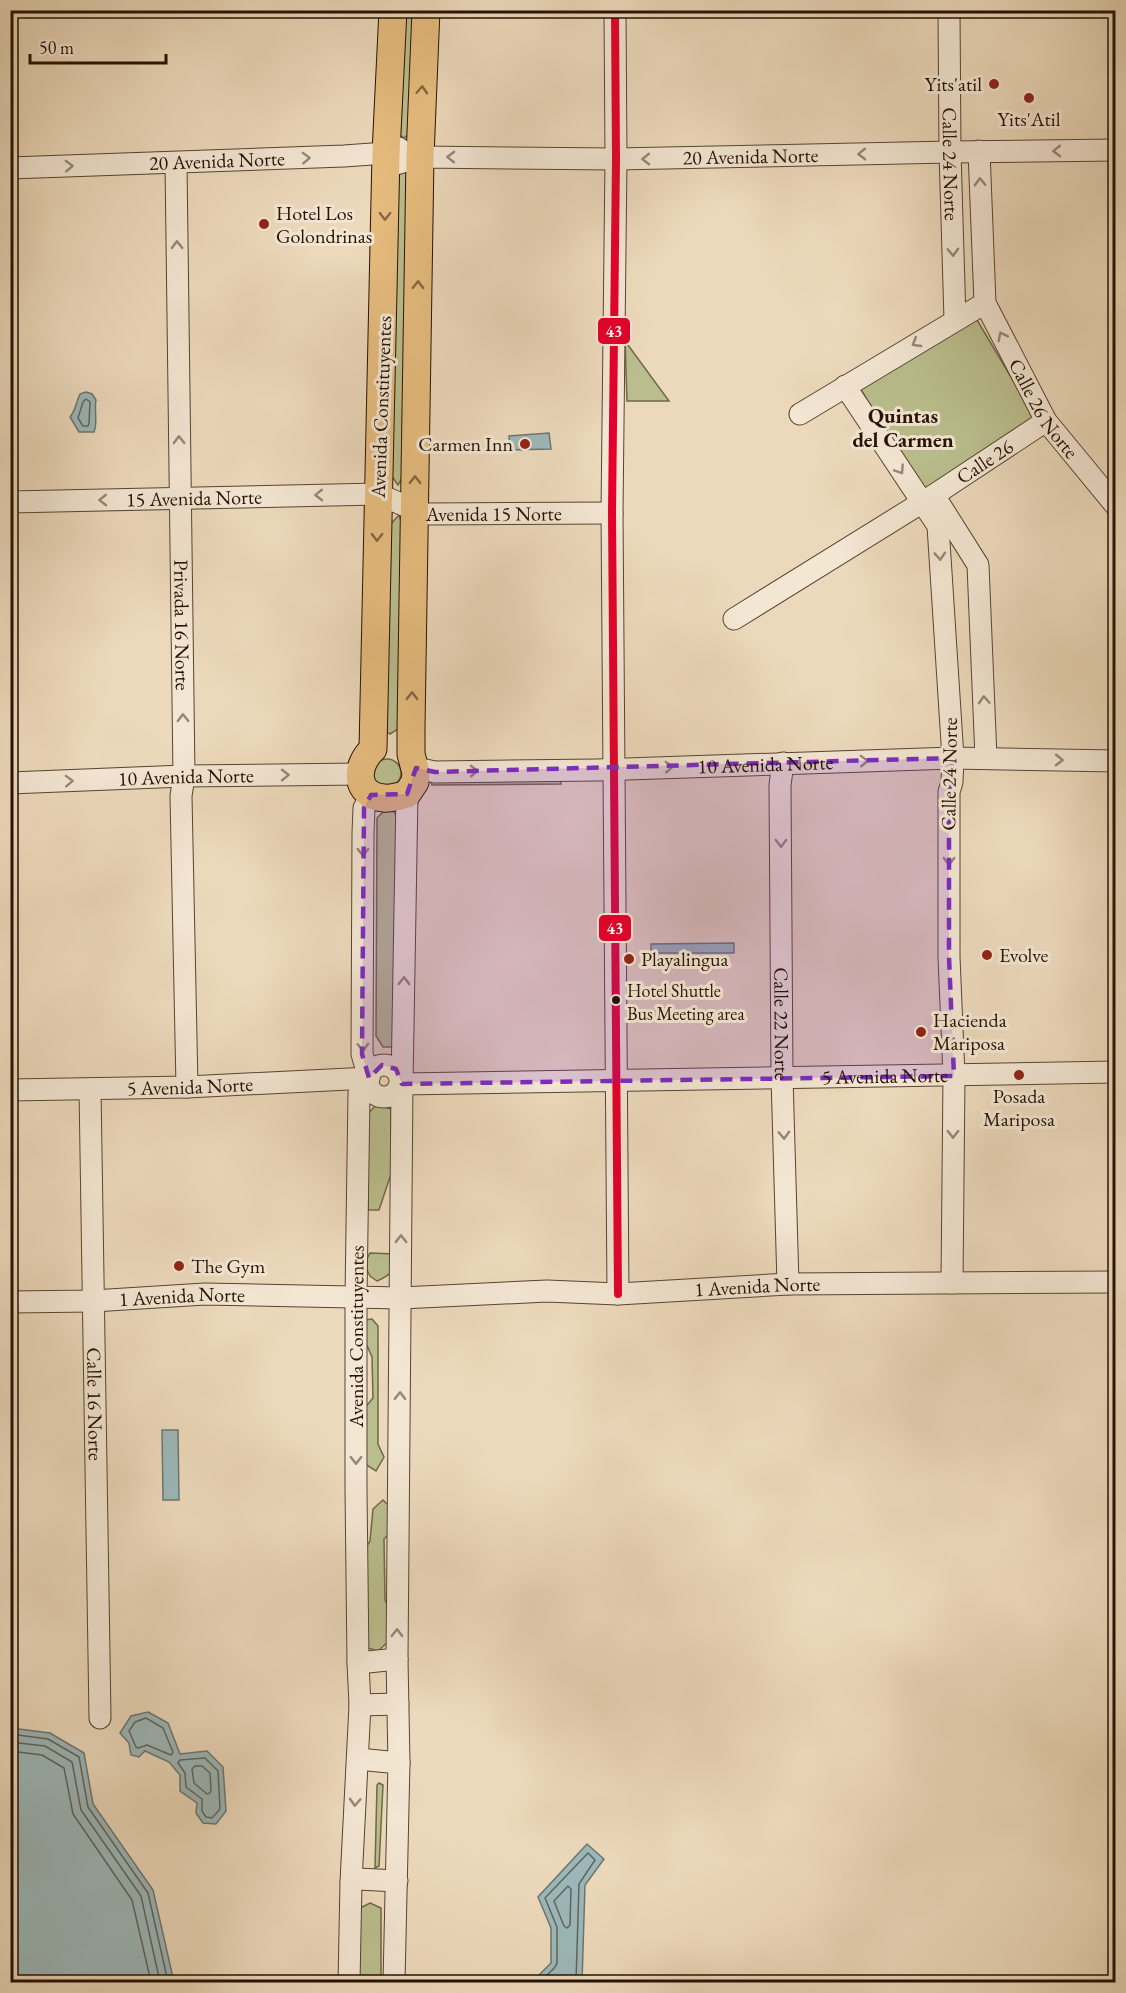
<svg xmlns="http://www.w3.org/2000/svg" width="1126" height="1993" viewBox="0 0 1126 1993" font-family="'EB Garamond',serif">
<style>
.green{fill:#babe8e;stroke:#706848;stroke-width:1.5}
.water{fill:#9cb8ba;stroke:#6c7671;stroke-width:1.5}
.lines{fill:none;stroke-linecap:round;stroke-linejoin:round}
.shore{stroke:#60655e;stroke-width:1.5}
.minor-casing{stroke:#574431;stroke-width:23}
.major-casing{stroke:#251203;stroke-width:29}
.minor{stroke:#f3e6d3;stroke-width:21}
.major{stroke:#e6bc7e;stroke-width:27}
.bus-1-casing{stroke:#f3e6d3;stroke-width:12}
.bus-1{stroke:#e4002b;stroke-width:8}
.oneway{stroke:#866740}
.oneway2{stroke:#968775}
.marked{fill:#7b2cbf;fill-opacity:0.2;stroke:#7b2cbf;stroke-width:4.5;stroke-dasharray:12 8;stroke-linejoin:round}
.poi-dot{fill:#8f2418;stroke:#f3e6d3;stroke-width:2}
.bus-dot{fill:#251203;stroke:#f3e6d3;stroke-width:2}
.labels{text-anchor:middle;stroke-width:6;stroke-linejoin:round;paint-order:stroke}
.bus-label{font-size:18px;fill:#251203;stroke:#f3e6d3;text-anchor:start}
.poi-label{font-size:20px;fill:#251203;stroke:#f3e6d3;text-anchor:start}
.street-label{font-size:20px;fill:#251203;stroke:#f3e6d3}
.neighbourhood-label{font-size:21px;font-weight:bold;fill:#251203;stroke:#f3e6d3}
.line-badge{stroke:#f3e6d3;stroke-width:2}
.badge-label{font-size:16px;text-anchor:middle;font-weight:bold;fill:#fff}
</style>
<rect width="100%" height="100%" fill="#ecd9bb"/>
<filter id="stains"><feTurbulence type="fractalNoise" baseFrequency=".00333" numOctaves="4"/><feColorMatrix values="0 0 0 0 .2 0 0 0 0 .09 0 0 0 0 .02 0 0 0 .5 -.17"/></filter>
<radialGradient id="worn" r=".72"><stop offset=".6" stop-color="#630" stop-opacity="0"/><stop offset="1" stop-color="#630" stop-opacity=".3"/></radialGradient>
<g class="green">
<polygon points="403,11 417,11 410,133 404,138 396,132"/>
<polygon points="404,170 410,178 405,473 398,485 391,475 397,177"/>
<polygon points="974,315 1036,419 924,492 858,385"/>
<polygon points="625,341 669,401 627,401"/>
<polygon points="399,515 404,531 398,729 390,734 385,730 390,525"/>
<circle cx="387" cy="773" r="14"/>
<polygon points="560,779 561,784 432,785 430,781"/>
<polygon points="393,810 398,819 398,1033 392,1047 383,1047 376,1036 377,818 384,811"/>
<polygon points="376,1105 391,1109 391,1174 379,1210 368,1210 368,1114"/>
<path d="M370 1253 395 1254C396 1270 391 1275 377 1281L370 1276 364 1264Z"/>
<polygon points="372,1319 378,1326 378,1444 384,1457 376,1471 365,1464 363,1410 373,1398 372,1357 365,1341 365,1320"/>
<polygon points="383,1500 390,1507 389,1534 384,1539 385,1600 390,1610 390,1640 378,1651 365,1647 360,1557 370,1541 373,1509"/>
<polygon points="379,1783 383,1785 379,1866 375,1868 377,1785"/>
<polygon points="370,1903 381,1908 381,1982 356,1982 358,1909"/>
</g>
<g class="water">
<path d="M86 392 92 394 96 400C94 410 98 423 94 432H79L70 417C76 410 76 402 80 394Z"/>
<polygon points="549,433 551,449 510,450 509,436"/>
<polygon points="734,943 734,953 651,953 651,944"/>
<polygon points="162,1430 178,1430 179,1500 163,1500"/>
<polygon points="148,1712 168,1723 180,1754 207,1751 223,1767 226,1811 216,1824 203,1823 196,1813 197,1803 180,1791 180,1775 169,1762 145,1751 139,1757 131,1755 129,1743 120,1733 131,1716"/>
<polygon points="11,1728 50,1733 84,1753 93,1804 153,1890 174,1982 11,1982"/>
<polygon points="587,1844 604,1859 585,1885 582,1982 539,1982 536,1978 551,1963 551,1928 538,1897"/>
</g>
<g class="lines">
<g class="shore">
<polygon points="86,399 90,402 89,423 88,426 83,426 78,418 83,402"/>
<polygon points="146,1718 163,1728 173,1752 171,1755 147,1745 138,1748 136,1747 129,1731 135,1722"/>
<polyline points="10,1734 48,1739 79,1757 88,1807 148,1893 168,1982"/>
<polyline points="10,1742 45,1746 72,1762 81,1810 141,1896 160,1982"/>
<polyline points="10,1751 42,1755 64,1768 73,1814 132,1900 151,1982"/>
<polygon points="205,1758 218,1771 220,1809 212,1818 206,1817 202,1811 202,1799 186,1787 185,1773 178,1763 180,1760"/>
<polygon points="195,1766 202,1766 210,1773 211,1791 210,1793 207,1794 194,1783 192,1769"/>
<polygon points="568,1886 571,1889 570,1925 567,1928 564,1926 554,1901"/>
<path d="M543 1982C544 1974 555 1971 557 1963V1927L545 1898 588 1853 595 1860 579 1884 576 1982"/>
</g>
<g class="minor-casing">
<g id="minor">
<polyline points="615,10 616,159 612,513 618,1294"/>
<path id="s1" d="M949 10 950 152 955 320"/>
<path id="s2" d="M979 151 985 303 1046 421 1116 506"/>
<path id="s3" d="M176 163 184 776 181 796 187 1087"/>
<path id="s4" d="M386 167 420 157 616 159 950 152 1116 150"/>
<path id="s5" d="M10 168 344 156 386 153 399 148"/>
<polyline points="845,386 938,526 953,758 952,782 949,792 949,957 954,1076 952,1283"/>
<polyline points="800,414 985,303"/>
<polyline points="937,500 978,565 986,758"/>
<path id="s6" d="M10 502 378 494 424 514 612 513"/>
<path id="s7" d="M734 619 934 495 1046 421"/>
<path id="s8" d="M783 763 780 785 782 1077 788 1284"/>
<path id="s9" d="M416 768 435 772 597 770 953 758 1116 761"/>
<path id="s10" d="M10 783 184 776 360 774"/>
<circle cx="384" cy="1081" r="16"/>
<path id="s11" d="M402 1084 1116 1072"/>
<path id="s12" d="M90 1089 100 1718"/>
<path id="s13" d="M10 1090 187 1087 369 1078"/>
<path id="s14" d="M10 1302 93 1301 205 1294 401 1298 547 1291 618 1294 788 1284 1116 1282"/>
<polyline points="358,1663 397,1659"/>
<polyline points="360,1705 398,1704"/>
<polyline points="358,1759 399,1763"/>
<polyline points="351,1882 358,1879 397,1881"/>
<path id="s15" d="M349 1982 351 1882 360 1705 358 1663 356 1489V1297L359 1093 369 1078 362 1054 363 833 364 808 371 795"/>
<polyline points="394,1982 399,1763 397,1659 402,1084 407,794"/>
</g>
</g>
<g class="major-casing">
<path id="major" d="M393 10 386 153 373 749C355 765 354 796 384 798 392 799 400 796 407 794L415 782 416 773 411 754V728L420 157 426 10"/>
</g>
<use href="#minor" class="minor"/>
<use href="#major" class="major"/>
<g class="bus-1-casing">
<polyline id="bus-1" points="615,10 616,159 612,513 618,1294"/>
</g>
<use href="#bus-1" class="bus-1"/>
</g>
<defs><path id="oneway-chevron" d="M-2-3.5L2.5 0L-2 3.5" fill="none" stroke-width="1.6" stroke-linecap="round" stroke-linejoin="round" transform="scale(1.5)"/></defs>
<g class="oneway">
<use href="#oneway-chevron" transform="translate(422 90) rotate(-87)"/>
<use href="#oneway-chevron" transform="translate(385 216) rotate(91)"/>
<use href="#oneway-chevron" transform="translate(418 285) rotate(-89)"/>
<use href="#oneway-chevron" transform="translate(415 480) rotate(-89)"/>
<use href="#oneway-chevron" transform="translate(377 537) rotate(91)"/>
<use href="#oneway-chevron" transform="translate(412 696) rotate(-89)"/>
</g>
<g class="oneway2">
<use href="#oneway-chevron" transform="translate(1057 151) rotate(179)"/>
<use href="#oneway-chevron" transform="translate(862 154) rotate(179)"/>
<use href="#oneway-chevron" transform="translate(451 157) rotate(-179)"/>
<use href="#oneway-chevron" transform="translate(306 158) rotate(-2)"/>
<use href="#oneway-chevron" transform="translate(646 159) rotate(179)"/>
<use href="#oneway-chevron" transform="translate(69 166) rotate(-2)"/>
<use href="#oneway-chevron" transform="translate(980 182) rotate(-92)"/>
<use href="#oneway-chevron" transform="translate(177 245) rotate(-91)"/>
<use href="#oneway-chevron" transform="translate(953 252) rotate(88)"/>
<use href="#oneway-chevron" transform="translate(1002 336) rotate(-117)"/>
<use href="#oneway-chevron" transform="translate(916 343) rotate(149)"/>
<use href="#oneway-chevron" transform="translate(179 440) rotate(-91)"/>
<use href="#oneway-chevron" transform="translate(900 470) rotate(56)"/>
<use href="#oneway-chevron" transform="translate(319 495) rotate(179)"/>
<use href="#oneway-chevron" transform="translate(103 500) rotate(179)"/>
<use href="#oneway-chevron" transform="translate(940 556) rotate(86)"/>
<use href="#oneway-chevron" transform="translate(984 700) rotate(-93)"/>
<use href="#oneway-chevron" transform="translate(183 718) rotate(-91)"/>
<use href="#oneway-chevron" transform="translate(1059 760) rotate(1)"/>
<use href="#oneway-chevron" transform="translate(864 761) rotate(-2)"/>
<use href="#oneway-chevron" transform="translate(669 767) rotate(-2)"/>
<use href="#oneway-chevron" transform="translate(474 771) rotate(-1)"/>
<use href="#oneway-chevron" transform="translate(285 775) rotate(-1)"/>
<use href="#oneway-chevron" transform="translate(69 781) rotate(-2)"/>
<use href="#oneway-chevron" transform="translate(781 843) rotate(90)"/>
<use href="#oneway-chevron" transform="translate(363 852) rotate(90)"/>
<use href="#oneway-chevron" transform="translate(949 861) rotate(90)"/>
<use href="#oneway-chevron" transform="translate(404 981) rotate(-89)"/>
<use href="#oneway-chevron" transform="translate(363 1047) rotate(88)"/>
<use href="#oneway-chevron" transform="translate(953 1134) rotate(90)"/>
<use href="#oneway-chevron" transform="translate(784 1135) rotate(88)"/>
<use href="#oneway-chevron" transform="translate(401 1239) rotate(-90)"/>
<use href="#oneway-chevron" transform="translate(400 1396) rotate(-89)"/>
<use href="#oneway-chevron" transform="translate(356 1460) rotate(90)"/>
<use href="#oneway-chevron" transform="translate(397 1633) rotate(-89)"/>
<use href="#oneway-chevron" transform="translate(355 1802) rotate(93)"/>
</g>
<path class="marked" d="M953 758 949 792V957L954 1076 402 1084 396 1069 382 1065 369 1078 362 1054 364 808 371 795 407 794 416 768 435 772Z"/>
<g class="poi-dot">
<circle cx="994" cy="84" r="6"/>
<circle cx="1029" cy="98" r="6"/>
<circle cx="264" cy="224" r="6"/>
<circle cx="525" cy="444" r="6"/>
<circle cx="987" cy="955" r="6"/>
<circle cx="629" cy="959" r="6"/>
<circle cx="921" cy="1032" r="6"/>
<circle cx="1019" cy="1075" r="6"/>
<circle cx="179" cy="1266" r="6"/>
</g>
<circle class="bus-dot" cx="616" cy="1000" r="5"/>
<g class="labels">
<g class="bus-label">
<text x="627" y="997">Hotel Shuttle<tspan x="627" dy="23">Bus Meeting area</tspan></text>
</g>
<g class="poi-label">
<text x="982" y="91" text-anchor="end">Yits'atil</text>
<text x="1029" y="126" text-anchor="middle">Yits'Atil</text>
<text x="276" y="220">Hotel Los<tspan x="276" dy="23">Golondrinas</tspan></text>
<text x="513" y="451" text-anchor="end">Carmen Inn</text>
<text x="999" y="962">Evolve</text>
<text x="641" y="966">Playalingua</text>
<text x="933" y="1027">Hacienda<tspan x="933" dy="23">Mariposa</tspan></text>
<text x="1019" y="1103" text-anchor="middle">Posada<tspan x="1019" dy="23">Mariposa</tspan></text>
<text x="191" y="1273">The Gym</text>
</g>
<g class="street-label">
<text dy="7" stroke="none"><textPath href="#s4" startOffset="366">20 Avenida Norte</textPath></text>
<text dy="7" stroke="none"><textPath href="#s5" startOffset="207">20 Avenida Norte</textPath></text>
<text dy="7" stroke="none"><textPath href="#s1" startOffset="154">Calle 24 Norte</textPath></text>
<text transform="translate(381 407) rotate(-88)" y="7">Avenida Constituyentes</text>
<text dy="7" stroke="none"><textPath href="#s2" startOffset="273">Calle 26 Norte</textPath></text>
<text dy="7" stroke="none"><textPath href="#s7" startOffset="296">Calle 26</textPath></text>
<text dy="7" stroke="none"><textPath href="#s6" startOffset="184">15 Avenida Norte</textPath></text>
<text dy="7" stroke="none"><textPath href="#s6" startOffset="488">Avenida 15 Norte</textPath></text>
<text dy="7" stroke="none"><textPath href="#s3" startOffset="462">Privada 16 Norte</textPath></text>
<text dy="7" stroke="none"><textPath href="#s9" startOffset="350">10 Avenida Norte</textPath></text>
<text transform="translate(949 774) rotate(-89)" y="7">Calle 24 Norte</text>
<text dy="7" stroke="none"><textPath href="#s10" startOffset="176">10 Avenida Norte</textPath></text>
<text dy="7" stroke="none"><textPath href="#s8" startOffset="261">Calle 22 Norte</textPath></text>
<text dy="7" stroke="none"><textPath href="#s11" startOffset="483">5 Avenida Norte</textPath></text>
<text dy="7" stroke="none"><textPath href="#s13" startOffset="180">5 Avenida Norte</textPath></text>
<text dy="7" stroke="none"><textPath href="#s14" startOffset="748">1 Avenida Norte</textPath></text>
<text dy="7" stroke="none"><textPath href="#s14" startOffset="172">1 Avenida Norte</textPath></text>
<text dy="7" stroke="none"><textPath href="#s15" startOffset="646">Avenida Constituyentes</textPath></text>
<text dy="7" stroke="none"><textPath href="#s12" startOffset="315">Calle 16 Norte</textPath></text>
</g>
<g class="neighbourhood-label">
<text x="903" y="423">Quintas<tspan x="903" dy="24">del Carmen</tspan></text>
</g>
</g>
<g class="line-badge">
<rect x="597" y="317" width="34" height="28" rx="6" fill="#e4002b"/>
<rect x="598" y="914" width="34" height="28" rx="6" fill="#e4002b"/>
</g>
<g class="badge-label">
<text x="614" y="337">43</text>
<text x="615" y="934">43</text>
</g>
<rect width="1126" height="1993" fill="none" stroke="#ecd9bb" stroke-width="36"/>
<rect x="12" y="12" width="1102" height="1969" fill="none" stroke="#251203" stroke-width="3"/>
<rect x="18" y="18" width="1090" height="1957" fill="none" stroke="#251203" stroke-width="1.5"/>
<path d="M30 54v9h136v-9" fill="none" stroke="#251203" stroke-width="3"/>
<text x="39" y="54" font-size="18" fill="#251203" stroke="#f3e6d3" stroke-width="4.5" paint-order="stroke">50 m</text>
<rect width="100%" height="100%" filter="url(#stains)"/>
<rect width="100%" height="100%" fill="url(#worn)"/>
</svg>
